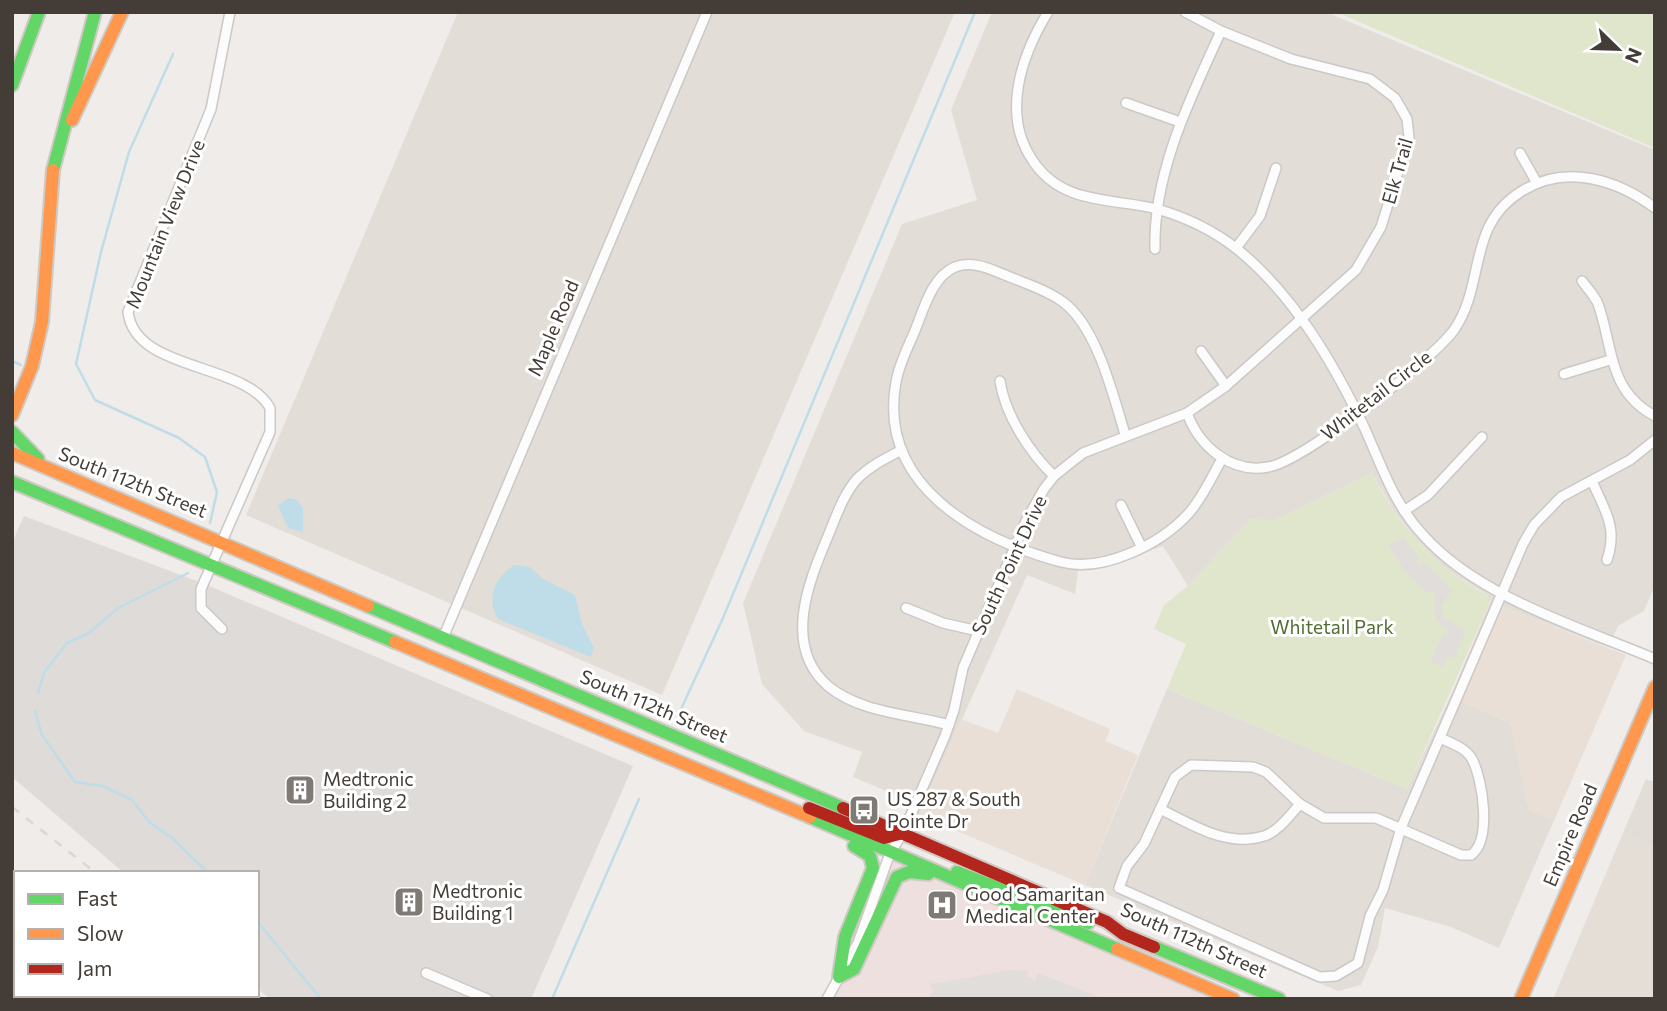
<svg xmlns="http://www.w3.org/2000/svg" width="1667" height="1011" viewBox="0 0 1667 1011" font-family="Commissioner,sans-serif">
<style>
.residential{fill:#e3ddd8}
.commercial{fill:#e9dfd7}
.industrial{fill:#dfdbd8}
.education{fill:#e5ded6}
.medical{fill:#ede0df}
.green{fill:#e0e6cc}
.parking{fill:#e0dddb}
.water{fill:#bfdde8}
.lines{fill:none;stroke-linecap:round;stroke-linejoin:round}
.stream{stroke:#bfdde8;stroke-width:2.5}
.street-casing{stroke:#cbc8c6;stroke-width:12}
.fast-casing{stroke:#cfc9c3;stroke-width:16}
.slow-casing{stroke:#cfc9c3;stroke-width:16}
.jam-casing{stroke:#cfc9c3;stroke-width:16}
.street{stroke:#fdfcfc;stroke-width:9}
.fast{stroke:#63d668;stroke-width:12}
.slow{stroke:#ff974d;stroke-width:12}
.jam{stroke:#b3261e;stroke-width:12}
.rail{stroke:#d9d8d8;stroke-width:2.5;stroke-dasharray:9 9;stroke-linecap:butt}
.labels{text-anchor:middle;stroke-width:6;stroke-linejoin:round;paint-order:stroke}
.street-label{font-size:19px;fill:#443d37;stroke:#fff}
.park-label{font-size:19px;fill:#516e32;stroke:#fff}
.poi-label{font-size:19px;fill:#443d37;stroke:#fff;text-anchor:start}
</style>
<rect width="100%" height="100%" fill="#efece9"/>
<g class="residential">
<polygon points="458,12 955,12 662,695 246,515"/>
<polygon points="992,12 1326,12 1655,150 1655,585 1644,611 1618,626 1608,647 1490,602 1487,595 1444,568 1416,540 1394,511 1372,473 1273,521 1251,519 1188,586 1163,546 1107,567 1078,571 1075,594 1027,575 919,815 905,799 853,777 862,752 804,731 762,684 743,603 902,224 977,200 951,110"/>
<polygon points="1167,689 1407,789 1450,697 1511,723 1529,810 1554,820 1499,948 1451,927 1385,908 1378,947 1361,985 1338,991 1085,885"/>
<polygon points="1655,778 1655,848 1623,833 1646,779 1653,782"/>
</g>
<g class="commercial">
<polygon points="1490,602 1626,655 1554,821 1529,810 1511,723 1450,697"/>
<polygon points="1017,689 1110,729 1105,741 1138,755 1085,885 919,815 961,719 998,733"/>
</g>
<polygon class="industrial" points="24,516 202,583 633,766 531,999 270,999 257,988 257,873 124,873 12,777 12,543"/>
<polygon class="education" points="1623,833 1655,848 1655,999 1557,999 1554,997"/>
<polygon class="medical" points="890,853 1231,999 827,999 839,977"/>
<g class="green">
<polygon points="1336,12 1655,12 1655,148"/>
<path d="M1372 473C1398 526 1434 567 1487 595L1490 602 1407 789 1167 689 1186 644 1154 629 1164 605 1188 586 1251 519 1273 521Z"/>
</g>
<g class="parking">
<polygon points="1404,538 1419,558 1417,564 1424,562 1452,590 1441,606 1444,618 1466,630 1454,658 1448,656 1443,667 1431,662 1443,633 1450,633 1435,618 1435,591 1427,593 1405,571 1388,545"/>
<polygon points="1011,970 1028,971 1027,977 1033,978 1034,983 1038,973 1103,999 928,999 933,992 930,984"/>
</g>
<g class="water">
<polygon points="288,498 297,500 303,508 303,532 288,528 278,506"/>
<path d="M514 565 530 567 543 579 575 595 582 624 594 648 591 657 498 619C486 597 494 579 514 565Z"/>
</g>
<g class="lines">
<g class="stream">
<polyline points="173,54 129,152 101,252 76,364 95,400 179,438 205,457 217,492 210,523"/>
<polyline points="12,361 21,365"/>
<polyline points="38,693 44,673 67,643 89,633 118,608 188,573"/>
<polyline points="35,711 42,735 75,782 103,786 132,800 149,822 172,838 208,873"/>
<polyline points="676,720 723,618 975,12"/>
<polyline points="257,921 321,999"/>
<polyline points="12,995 16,994"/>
<polyline points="62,995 70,998 76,995"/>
<polyline points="139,999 139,995"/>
<polyline points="552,999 639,799"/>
</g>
<g class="street-casing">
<g id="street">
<path d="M1048 12C1021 56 1001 115 1033 161 1062 205 1112 198 1157 209 1185 217 1214 231 1237 249 1294 295 1334 364 1365 429 1382 467 1394 504 1423 535 1478 597 1579 627 1655 659"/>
<polyline points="1126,103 1180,122"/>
<polyline points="1520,153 1537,183"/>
<polyline points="1236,248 1260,216 1276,168"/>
<path d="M1155 249C1153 173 1190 99 1221 31"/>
<path d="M1582 281C1587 288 1595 296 1598 304 1613 344 1607 391 1655 416"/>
<polyline points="1201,351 1226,386"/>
<polyline points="1564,374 1610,360"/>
<path d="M1000 381C1005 415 1030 453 1054 476"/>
<path d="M1187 413C1199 446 1231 474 1268 467 1303 462 1432 360 1454 330 1486 284 1466 225 1522 191 1566 164 1616 179 1655 208"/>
<path d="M1125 434C1113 395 1097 327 1063 302 1047 290 1024 283 1005 275 990 269 972 260 955 267 931 277 923 312 914 333 907 349 899 365 896 382 877 486 977 539 1061 562 1103 573 1161 544 1189 513 1203 497 1212 476 1222 459"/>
<path d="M902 450C886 458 870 466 857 479 843 495 836 517 828 536 809 581 782 646 828 686 860 713 910 714 949 725"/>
<path d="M1592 481C1605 511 1618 527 1607 560"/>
<polyline points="1121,505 1141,546"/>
<polyline points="1404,511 1428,495 1482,437"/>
<polyline points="906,608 943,623 978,631"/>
<path d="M222 629 201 608V589L270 432V408C245 362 135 372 128 312L211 109 230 12"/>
<polyline points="443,638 707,12"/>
<path d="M1440 738C1451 743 1466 748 1472 759 1483 780 1492 840 1471 855H1461L1376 818H1324L1300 804 1266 772 1253 767 1191 765 1175 777 1144 844 1127 866 1119 888 1320 977 1336 976 1358 963 1370 916 1383 890 1401 828 1523 544 1534 525 1561 497 1630 460 1655 440"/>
<path d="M1160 809C1191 824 1227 848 1264 836 1278 832 1290 815 1300 804"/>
<polyline points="426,973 487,999"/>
<polyline points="827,999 858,943 890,853 903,833 945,736 954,710 963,668 1026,521 1044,489 1054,476 1083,453 1187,413 1226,386 1356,270 1381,227 1409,137 1407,119 1395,98 1370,79 1291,59 1221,31 1185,12"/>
</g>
</g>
<g class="fast-casing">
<g id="fast">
<polyline points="12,85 39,12"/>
<polyline points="53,170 95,12"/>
<polyline points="12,432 38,459"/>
<polyline points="12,482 395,642"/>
<polyline points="368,606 843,808"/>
<polyline points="810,817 1117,949"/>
<polyline points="854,846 870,856 873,868 845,937 839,977 854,969 897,877 909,872 928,874"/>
<polyline points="957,872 1088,923"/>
<polyline points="1154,947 1279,999"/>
</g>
</g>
<g class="slow-casing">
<g id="slow">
<polyline points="72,120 122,12"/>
<polyline points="12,415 32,366 42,322 53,170"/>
<polyline points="12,453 368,606"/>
<polyline points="395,642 810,817"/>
<polyline points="1117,949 1233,999"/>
<polyline points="1521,999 1655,687"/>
</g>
</g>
<g class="jam-casing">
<g id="jam">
<polyline points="809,808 884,838 903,833"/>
<polyline points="843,808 1107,922 1123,934 1154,947"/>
</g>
</g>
<use href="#street" class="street"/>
<use href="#fast" class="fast"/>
<use href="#slow" class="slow"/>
<use href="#jam" class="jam"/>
<g class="rail">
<polyline points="12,807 96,873"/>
<polyline points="230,995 234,999"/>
</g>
</g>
<defs>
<g id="building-square" transform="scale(1.575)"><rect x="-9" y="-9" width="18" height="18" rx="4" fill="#807a75" stroke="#fff"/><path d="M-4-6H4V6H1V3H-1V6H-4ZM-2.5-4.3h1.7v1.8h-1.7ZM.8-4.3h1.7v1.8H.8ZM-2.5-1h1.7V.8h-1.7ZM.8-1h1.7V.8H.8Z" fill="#fff"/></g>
<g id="bus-square" transform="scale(1.575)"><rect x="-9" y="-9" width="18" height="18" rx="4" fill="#807a75" stroke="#fff"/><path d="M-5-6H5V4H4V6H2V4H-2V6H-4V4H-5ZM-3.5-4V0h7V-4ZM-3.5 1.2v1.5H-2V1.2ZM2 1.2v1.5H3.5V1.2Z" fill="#fff"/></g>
<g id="hospital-square" transform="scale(1.575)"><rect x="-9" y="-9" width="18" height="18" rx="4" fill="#807a75" stroke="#fff"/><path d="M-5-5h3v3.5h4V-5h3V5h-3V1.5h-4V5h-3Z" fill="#fff"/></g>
</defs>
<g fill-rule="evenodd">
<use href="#building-square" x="300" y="790"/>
<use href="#bus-square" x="864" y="810"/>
<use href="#building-square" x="409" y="902"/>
<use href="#hospital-square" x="942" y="905"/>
</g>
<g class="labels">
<g class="street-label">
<text transform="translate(1397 171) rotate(-74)" y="7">Elk Trail</text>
<text transform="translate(165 224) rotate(-68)" y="7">Mountain View Drive</text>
<text transform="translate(553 328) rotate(-67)" y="7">Maple Road</text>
<text transform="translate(1376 395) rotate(-38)" y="7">Whitetail Circle</text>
<text transform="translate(133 482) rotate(22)" y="7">South 112th Street</text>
<text transform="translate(1009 565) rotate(-65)" y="7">South Point Drive</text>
<text transform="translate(654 706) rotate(23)" y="7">South 112th Street</text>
<text transform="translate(1570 835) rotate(-67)" y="7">Empire Road</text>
<text transform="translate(1194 940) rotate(24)" y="7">South 112th Street</text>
</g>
<g class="park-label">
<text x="1332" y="634">Whitetail Park</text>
</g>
<g class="poi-label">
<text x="323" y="786">Medtronic<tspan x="323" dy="22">Building 2</tspan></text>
<text x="887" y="806">US 287 &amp; South<tspan x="887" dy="22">Pointe Dr</tspan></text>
<text x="432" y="898">Medtronic<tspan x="432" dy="22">Building 1</tspan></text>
<text x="965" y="901">Good Samaritan<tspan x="965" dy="22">Medical Center</tspan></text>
</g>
</g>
<rect width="1667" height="1011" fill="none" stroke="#443d37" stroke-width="28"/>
<rect x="14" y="871" width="245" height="126" fill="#ffffff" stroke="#b4b1af" stroke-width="2"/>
<rect x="28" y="894" width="35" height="10" fill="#63d668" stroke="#b4b1af" stroke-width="2"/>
<text x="77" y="906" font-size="21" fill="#443d37">Fast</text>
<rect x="28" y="929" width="35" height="10" fill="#ff974d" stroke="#b4b1af" stroke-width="2"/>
<text x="77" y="941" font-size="21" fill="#443d37">Slow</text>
<rect x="28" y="964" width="35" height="10" fill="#b3261e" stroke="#b4b1af" stroke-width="2"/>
<text x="77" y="976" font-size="21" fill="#443d37">Jam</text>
<g transform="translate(1618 49) rotate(113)" stroke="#ffffff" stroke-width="5" paint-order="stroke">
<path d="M0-5L12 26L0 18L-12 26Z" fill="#443d37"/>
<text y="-10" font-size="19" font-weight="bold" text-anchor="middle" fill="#443d37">N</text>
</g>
</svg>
